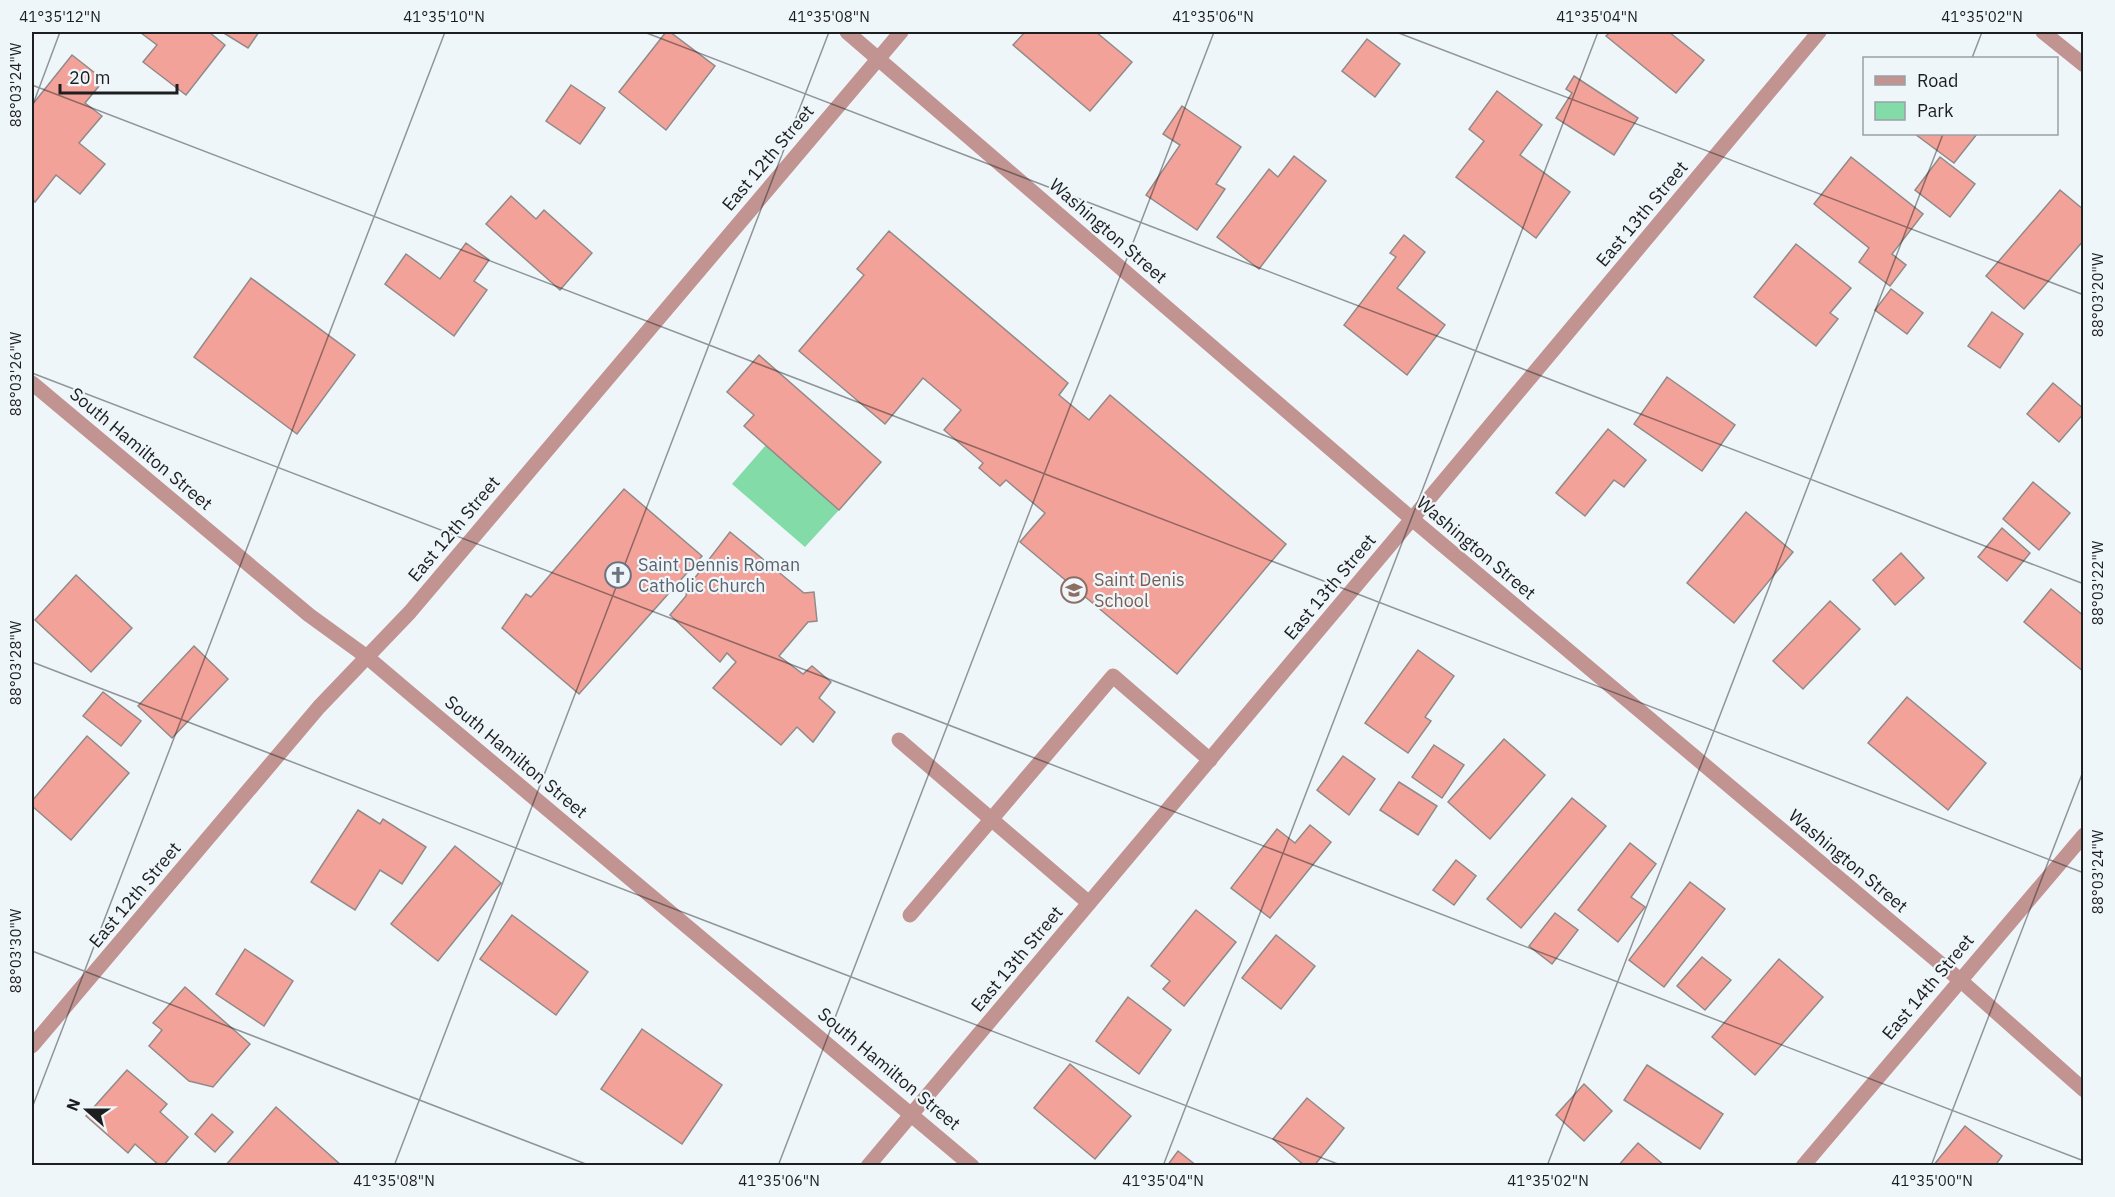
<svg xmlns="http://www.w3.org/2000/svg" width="2115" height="1197" viewBox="0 0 2115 1197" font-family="'IBM Plex Sans',sans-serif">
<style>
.green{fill:#83dca7}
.building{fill:#f3a29a;stroke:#918a89;stroke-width:1.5}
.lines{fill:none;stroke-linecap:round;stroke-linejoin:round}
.lane{stroke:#c19492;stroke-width:15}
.street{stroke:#c19492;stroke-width:15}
.ticks{fill:none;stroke:#1c1e20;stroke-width:1.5;stroke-opacity:0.45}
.labels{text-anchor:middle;stroke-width:4.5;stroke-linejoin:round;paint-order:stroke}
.street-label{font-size:18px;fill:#1c1e20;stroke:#eff6fa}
.worship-label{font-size:18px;fill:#5b616d;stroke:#eff6fa;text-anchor:start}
.education-label{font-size:18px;fill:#785e54;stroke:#eff6fa;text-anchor:start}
.neatline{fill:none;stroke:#1c1e20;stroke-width:2}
.ticks-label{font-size:15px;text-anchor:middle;fill:#1c1e20}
</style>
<rect width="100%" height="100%" fill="#eff6fa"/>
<polygon class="green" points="766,445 839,510 805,547 732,484"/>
<g class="building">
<polygon points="142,32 209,32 225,45 186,95 143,62 157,45 141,33"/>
<polygon points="222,32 259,32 248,48"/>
<polygon points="666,32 670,32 715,66 666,130 619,92"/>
<polygon points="1025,32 1096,32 1132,62 1090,111 1013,45"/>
<polygon points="1610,32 1669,32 1704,60 1676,93 1606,36"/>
<polygon points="1367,39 1400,64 1375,97 1342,71"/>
<polygon points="72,55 104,80 85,103 102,116 79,143 105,164 80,194 56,175 35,202 32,199 32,105"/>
<polygon points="1574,76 1638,118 1614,155 1556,118 1572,93 1566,89"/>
<polygon points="571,85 605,108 580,144 546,121"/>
<polygon points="1497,91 1542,125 1520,155 1570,192 1536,238 1456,177 1484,141 1469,129"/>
<polygon points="1182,106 1241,147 1216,184 1225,189 1197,230 1146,195 1180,145 1163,134"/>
<polygon points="1915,134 1977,134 1954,163"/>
<polygon points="1294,156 1326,181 1259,269 1217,237 1269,169 1278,177"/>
<polygon points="1851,157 1923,214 1892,254 1906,265 1890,286 1859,262 1869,248 1814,204"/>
<polygon points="1940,157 1975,184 1950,217 1915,190"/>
<polygon points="2060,190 2084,210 2084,240 2024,309 1986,276"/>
<polygon points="511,196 536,219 544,210 592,253 560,290 486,224"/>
<polygon points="889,231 1068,383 1059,395 1089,420 1110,395 1286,544 1177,674 1020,542 1045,513 1006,480 1000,486 979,468 983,463 944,430 961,410 923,378 885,424 799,351 864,275 857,269"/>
<polygon points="1404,235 1425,252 1397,288 1445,325 1407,375 1344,325 1396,257 1390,253"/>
<polygon points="466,243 489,260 474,281 487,290 454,336 385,284 406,254 440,279"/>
<polygon points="1796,244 1851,288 1830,313 1838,319 1816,346 1754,297"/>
<polygon points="251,278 355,355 297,434 194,357"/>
<polygon points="1891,289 1923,313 1907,334 1875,310"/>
<polygon points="1992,312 2023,334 2000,368 1968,346"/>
<polygon points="759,355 881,462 839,510 744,426 754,415 727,392"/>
<polygon points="1667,377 1735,425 1702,471 1634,424"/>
<polygon points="2053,383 2084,409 2084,413 2059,442 2027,414"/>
<polygon points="1608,429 1646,460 1624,487 1614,480 1585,516 1556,493"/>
<polygon points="2033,482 2070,513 2039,550 2003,519"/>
<polygon points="624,489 702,556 579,694 502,628 526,594 531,597"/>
<polygon points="1746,512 1793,552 1734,623 1687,583"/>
<polygon points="2002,528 2030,553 2007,581 1978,557"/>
<polygon points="730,532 804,593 814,592 817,621 808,622 779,656 803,674 812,666 831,682 819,698 835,712 813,742 797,727 781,745 713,688 736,662 727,653 720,662 670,615 686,596 687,588"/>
<polygon points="1901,553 1924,578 1895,605 1873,580"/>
<polygon points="76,575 132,628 91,672 35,620"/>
<polygon points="2051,589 2084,616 2084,672 2024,622"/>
<polygon points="1830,601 1860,629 1803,689 1773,661"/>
<polygon points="194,646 228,679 172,738 138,706"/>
<polygon points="1418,650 1454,676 1425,717 1431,721 1408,753 1365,723"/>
<polygon points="103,692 141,721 121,746 83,716"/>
<polygon points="1907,697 1986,763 1948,810 1868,743"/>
<polygon points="87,736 129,773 71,840 32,806 32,801"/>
<polygon points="1504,739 1545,775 1490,839 1448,802"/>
<polygon points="1434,745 1464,765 1442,798 1412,777"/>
<polygon points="1343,756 1375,779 1349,815 1317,790"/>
<polygon points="1399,782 1437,806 1418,835 1380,810"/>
<polygon points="1572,798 1606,826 1521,928 1487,899"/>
<polygon points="358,810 380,824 383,819 426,847 402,884 380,870 355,910 311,882"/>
<polygon points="1310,825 1331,842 1270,918 1231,888 1277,829 1295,843"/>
<polygon points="1630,843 1656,864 1631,897 1645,907 1618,942 1578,910"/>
<polygon points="455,846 501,883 438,961 391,924"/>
<polygon points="1456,860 1476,876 1454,905 1433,890"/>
<polygon points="1690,882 1725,909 1664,987 1629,960"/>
<polygon points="1196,910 1236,942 1184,1006 1163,989 1170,981 1151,966"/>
<polygon points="1555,913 1578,930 1552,964 1529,946"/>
<polygon points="512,915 588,972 556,1015 480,959"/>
<polygon points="1276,935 1315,966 1281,1009 1242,978"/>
<polygon points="245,949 293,981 264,1026 216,994"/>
<polygon points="1702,957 1731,980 1705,1010 1677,986"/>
<polygon points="1779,959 1823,997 1755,1075 1712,1037"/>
<polygon points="185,987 250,1044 213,1087 189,1081 149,1046 162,1030 153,1023"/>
<polygon points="1128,997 1171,1030 1139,1074 1096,1041"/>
<polygon points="642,1029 722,1085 682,1144 601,1089"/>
<polygon points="1070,1064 1131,1116 1095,1159 1034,1108"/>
<polygon points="1647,1065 1723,1114 1700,1149 1624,1100"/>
<polygon points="127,1070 167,1104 160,1112 188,1137 163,1166 160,1166 135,1144 128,1153 86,1116"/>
<polygon points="1584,1084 1612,1111 1584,1141 1556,1115"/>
<polygon points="1307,1098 1344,1128 1314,1166 1305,1166 1273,1139"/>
<polygon points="276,1107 342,1166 225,1166"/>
<polygon points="212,1114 233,1132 215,1152 195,1134"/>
<polygon points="1965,1126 2002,1156 1995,1166 1933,1166"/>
<polygon points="1638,1143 1665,1166 1618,1166"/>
<polygon points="1178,1151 1197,1166 1167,1166"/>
</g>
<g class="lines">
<g class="lane">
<polyline points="899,740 1089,903"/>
<polyline points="910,915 1113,676 1210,760"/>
</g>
<g class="street">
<polyline points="847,32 1412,519 1960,980 2084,1090"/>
<polyline points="2043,32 2084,65"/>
<polyline points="32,383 309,615 367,657 413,696 972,1166"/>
<polyline points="32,1046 319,707 410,612 901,32"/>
<polyline points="868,1166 1412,519 1819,32"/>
<polyline points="1803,1166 2084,835"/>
</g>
</g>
<path class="ticks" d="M644 32 2084 584M1396 32 2084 295M1972 58 1982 32M32 85 2084 873M32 107 60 32M32 373 2084 1161M32 662 1343 1166M32 951 591 1166M32 1108 445 32M394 1166 829 32M778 1166 1214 32M1163 1166 1598 32M1547 1166 1943 134M1931 1166 2084 769"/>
<defs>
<g id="church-ring" transform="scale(1.35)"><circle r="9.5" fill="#eff6fa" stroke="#6b7280" stroke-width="1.5"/><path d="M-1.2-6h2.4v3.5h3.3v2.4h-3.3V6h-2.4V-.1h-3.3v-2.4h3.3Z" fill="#6b7280"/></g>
<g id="school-ring" transform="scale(1.35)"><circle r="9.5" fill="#eff6fa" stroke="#8d6e63" stroke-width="1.5"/><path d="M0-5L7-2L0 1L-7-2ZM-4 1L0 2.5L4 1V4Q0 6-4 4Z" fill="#8d6e63"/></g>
</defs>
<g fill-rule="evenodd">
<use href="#church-ring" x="618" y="575"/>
<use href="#school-ring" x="1074" y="590"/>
</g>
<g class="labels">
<g class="street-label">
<text transform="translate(768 158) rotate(-50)" y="6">East 12th Street</text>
<text transform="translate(1642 214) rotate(-50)" y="6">East 13th Street</text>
<text transform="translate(1108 231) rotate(41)" y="6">Washington Street</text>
<text transform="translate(141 449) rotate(40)" y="6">South Hamilton Street</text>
<text transform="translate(454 529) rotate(-50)" y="6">East 12th Street</text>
<text transform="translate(1476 548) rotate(40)" y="6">Washington Street</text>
<text transform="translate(1330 587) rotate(-50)" y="6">East 13th Street</text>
<text transform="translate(516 757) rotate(40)" y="6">South Hamilton Street</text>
<text transform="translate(1848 861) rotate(40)" y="6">Washington Street</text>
<text transform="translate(135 895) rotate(-50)" y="6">East 12th Street</text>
<text transform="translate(1017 959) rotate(-50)" y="6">East 13th Street</text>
<text transform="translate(1928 987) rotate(-50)" y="6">East 14th Street</text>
<text transform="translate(889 1069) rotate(40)" y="6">South Hamilton Street</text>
</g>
<g class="worship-label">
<text x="638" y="571">Saint Dennis Roman<tspan x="638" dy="21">Catholic Church</tspan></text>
</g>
<g class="education-label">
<text x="1094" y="586">Saint Denis<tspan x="1094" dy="21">School</tspan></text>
</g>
</g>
<rect width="2115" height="1197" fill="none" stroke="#eff6fa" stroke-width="66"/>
<rect x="1863" y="57" width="195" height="78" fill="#eff6fa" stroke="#9ba0a3" stroke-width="1.5"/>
<rect x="1875" y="76" width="30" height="9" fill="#c19492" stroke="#9ba0a3" stroke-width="1.5"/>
<text x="1917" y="87" font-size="18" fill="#1c1e20">Road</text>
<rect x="1875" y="102" width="30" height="18" fill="#83dca7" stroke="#9ba0a3" stroke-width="1.5"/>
<text x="1917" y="117" font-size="18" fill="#1c1e20">Park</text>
<g transform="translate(87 1110) rotate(291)" stroke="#eff6fa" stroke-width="4.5" paint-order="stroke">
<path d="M0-4.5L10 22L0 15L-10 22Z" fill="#1c1e20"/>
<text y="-9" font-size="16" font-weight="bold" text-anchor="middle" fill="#1c1e20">N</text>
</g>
<path d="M60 84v9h117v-9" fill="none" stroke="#1c1e20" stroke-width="3"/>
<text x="69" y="84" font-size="18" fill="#1c1e20" stroke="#eff6fa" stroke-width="4.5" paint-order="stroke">20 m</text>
<rect x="33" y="33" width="2049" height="1131" class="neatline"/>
<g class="ticks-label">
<text x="60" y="22">41°35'12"N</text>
<text x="444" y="22">41°35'10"N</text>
<text x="829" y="22">41°35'08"N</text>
<text x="1213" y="22">41°35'06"N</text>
<text x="1597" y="22">41°35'04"N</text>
<text x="1982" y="22">41°35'02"N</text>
<text transform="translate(16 85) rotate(-90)" y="5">88°03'24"W</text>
<text transform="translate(2098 295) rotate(-90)" y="5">88°03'20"W</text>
<text transform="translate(16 374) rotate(-90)" y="5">88°03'26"W</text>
<text transform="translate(2098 583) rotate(-90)" y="5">88°03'22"W</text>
<text transform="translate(16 663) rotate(-90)" y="5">88°03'28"W</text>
<text transform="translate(2098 872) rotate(-90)" y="5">88°03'24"W</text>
<text transform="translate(16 951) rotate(-90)" y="5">88°03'30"W</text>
<text x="394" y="1186">41°35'08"N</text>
<text x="779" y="1186">41°35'06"N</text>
<text x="1163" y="1186">41°35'04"N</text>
<text x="1548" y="1186">41°35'02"N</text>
<text x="1932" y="1186">41°35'00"N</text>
</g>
</svg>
